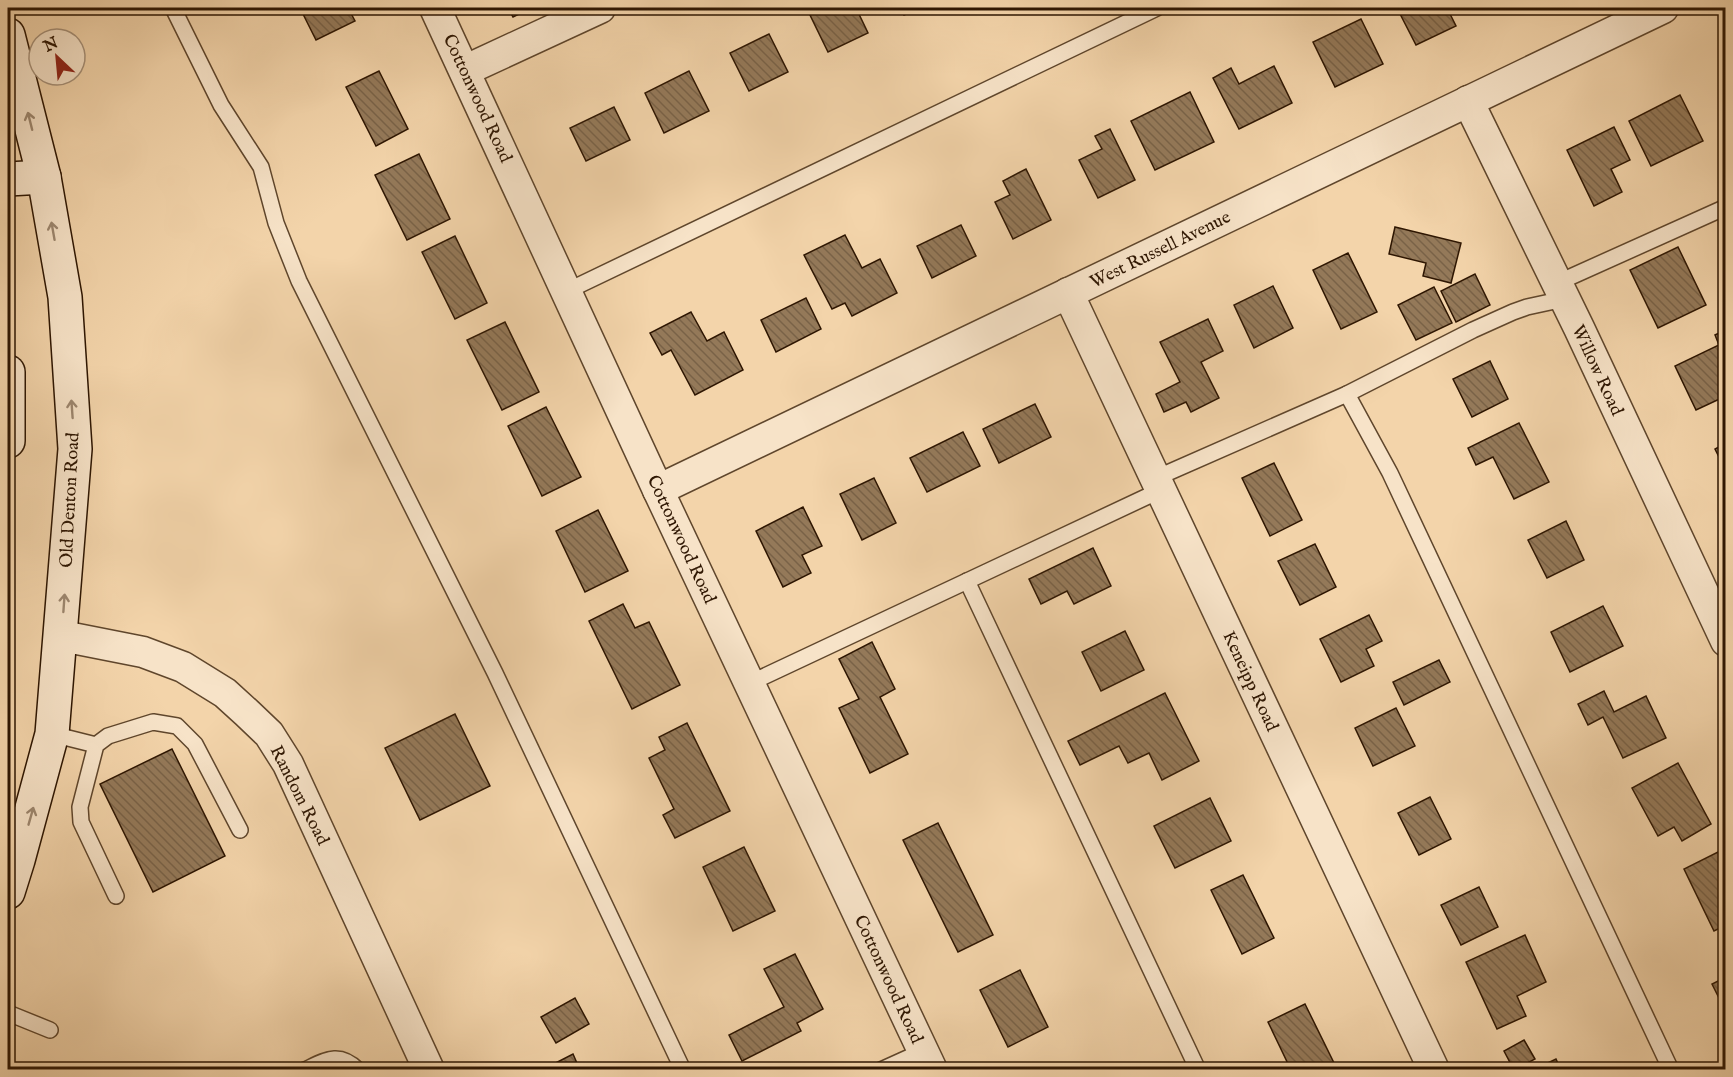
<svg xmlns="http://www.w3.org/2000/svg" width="1733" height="1077" viewBox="0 0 1733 1077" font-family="'IM FELL English',serif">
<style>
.building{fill:url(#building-back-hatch);stroke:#2e1602;stroke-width:1.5}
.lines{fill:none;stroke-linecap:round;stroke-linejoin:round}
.lane-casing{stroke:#5f462c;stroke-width:18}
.street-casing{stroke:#5f462c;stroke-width:33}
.secondary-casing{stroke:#2e1602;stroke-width:36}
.lane{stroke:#f7e3c8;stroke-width:15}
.street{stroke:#f7e3c8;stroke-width:30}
.secondary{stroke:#f7e3c8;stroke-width:33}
.oneway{stroke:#9d876f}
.labels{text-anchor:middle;stroke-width:6;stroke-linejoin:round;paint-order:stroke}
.street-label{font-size:18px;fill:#2e1602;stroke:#f7e3c8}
</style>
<defs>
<pattern id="building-back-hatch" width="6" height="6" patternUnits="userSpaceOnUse" patternTransform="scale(1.5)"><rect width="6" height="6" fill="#947959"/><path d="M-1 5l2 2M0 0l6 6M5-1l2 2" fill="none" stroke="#796247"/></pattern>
</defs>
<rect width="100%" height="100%" fill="#f3d4aa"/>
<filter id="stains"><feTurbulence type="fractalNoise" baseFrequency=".00333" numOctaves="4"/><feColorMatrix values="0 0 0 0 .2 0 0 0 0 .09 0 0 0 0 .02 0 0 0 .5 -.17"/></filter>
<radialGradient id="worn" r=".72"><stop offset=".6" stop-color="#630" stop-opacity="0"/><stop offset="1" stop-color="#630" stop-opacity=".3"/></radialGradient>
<g class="building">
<polygon points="300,8 348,8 355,21 316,40"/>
<polygon points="508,8 531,8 513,17"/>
<polygon points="825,8 856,8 868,33 828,52 810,15"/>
<polygon points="900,8 920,8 904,15"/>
<polygon points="1397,8 1447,8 1456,26 1416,45"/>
<polygon points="1361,19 1383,64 1335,87 1313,42"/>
<polygon points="769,34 788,72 749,91 730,53"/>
<polygon points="1274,66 1292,103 1239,129 1213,78 1231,68 1239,84"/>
<polygon points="379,71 408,129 376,146 346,87"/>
<polygon points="689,71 709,111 664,133 645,93"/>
<polygon points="1726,73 1726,88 1720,76"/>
<polygon points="1190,92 1214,142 1155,170 1131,121"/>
<polygon points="1680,95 1703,141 1651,166 1629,121"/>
<polygon points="614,107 630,140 586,161 570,128"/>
<polygon points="1614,127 1630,160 1611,169 1622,192 1594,206 1567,150"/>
<polygon points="1110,129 1135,180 1098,198 1079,160 1102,149 1095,136"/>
<polygon points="419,154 450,219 407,240 375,175"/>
<polygon points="1026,169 1051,220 1013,239 995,202 1010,195 1003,181"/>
<polygon points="961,225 976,256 932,278 917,246"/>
<polygon points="1395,227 1461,243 1451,283 1423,276 1426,263 1389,254"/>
<polygon points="845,235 862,268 880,259 897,293 852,316 845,303 832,309 804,255"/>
<polygon points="455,236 487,303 455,319 422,252"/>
<polygon points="1678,247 1706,305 1658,328 1630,270"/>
<polygon points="1348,253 1377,312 1341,329 1313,270"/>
<polygon points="1475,274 1490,305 1456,322 1441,291"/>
<polygon points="1273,286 1293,328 1254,348 1234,305"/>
<polygon points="1434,287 1452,323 1416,340 1398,305"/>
<polygon points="806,298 821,329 776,352 761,320"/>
<polygon points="691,312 707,341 724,332 743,370 695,395 671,350 662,355 650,333"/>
<polygon points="1208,319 1223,351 1201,362 1219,398 1191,412 1186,402 1164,412 1156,394 1180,382 1160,342"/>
<polygon points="505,322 539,392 502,410 467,340"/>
<polygon points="1726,330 1726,396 1696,410 1675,366 1719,345 1715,335"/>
<polygon points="1490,361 1508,399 1472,417 1453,379"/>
<polygon points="1035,404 1051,437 999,463 983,429"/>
<polygon points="546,407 581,477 542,496 508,426"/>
<polygon points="1519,423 1549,482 1514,499 1493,457 1476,465 1468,448"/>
<polygon points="963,432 980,466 927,492 910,458"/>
<polygon points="1726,443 1726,471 1715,449"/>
<polygon points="1274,463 1302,520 1270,536 1242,478"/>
<polygon points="874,478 896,523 862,540 840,494"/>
<polygon points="803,507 822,546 802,555 811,573 783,587 756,531"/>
<polygon points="598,510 628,571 585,592 556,531"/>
<polygon points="1566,521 1584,560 1547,578 1528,540"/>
<polygon points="1315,544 1336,587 1300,605 1278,561"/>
<polygon points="1093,548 1111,586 1074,604 1067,591 1041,604 1029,579"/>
<polygon points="623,604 635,628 649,622 680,685 632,709 589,621"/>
<polygon points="1603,606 1623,646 1570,672 1551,632"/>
<polygon points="1369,615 1382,641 1366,649 1374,666 1341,682 1320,639"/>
<polygon points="1125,631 1144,670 1101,691 1082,652"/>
<polygon points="872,642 895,689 880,697 908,754 870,773 839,708 859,699 839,659"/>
<polygon points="1439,660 1450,682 1404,705 1393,682"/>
<polygon points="1604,691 1614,712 1646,696 1666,738 1623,758 1603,717 1588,725 1578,704"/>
<polygon points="1165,693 1199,761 1162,780 1149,753 1128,763 1119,746 1080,765 1068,741"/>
<polygon points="1396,708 1415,746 1373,766 1355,728"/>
<polygon points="455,714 490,786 420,820 385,748"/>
<polygon points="687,723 730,811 675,838 663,815 674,809 649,758 665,750 659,737"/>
<polygon points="172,749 225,856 153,892 100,784"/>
<polygon points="1678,763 1711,824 1682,841 1674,827 1658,836 1632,788"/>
<polygon points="1430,797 1451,839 1419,855 1398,813"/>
<polygon points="1210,798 1231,841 1175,868 1154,826"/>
<polygon points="938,823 993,935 958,952 903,840"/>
<polygon points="744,847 775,911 733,931 703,867"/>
<polygon points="1720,851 1726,862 1726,925 1714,931 1684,869"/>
<polygon points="1243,875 1274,938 1242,954 1211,890"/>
<polygon points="1479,887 1498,927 1461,945 1441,905"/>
<polygon points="1525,935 1546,982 1517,996 1526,1016 1497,1029 1466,962"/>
<polygon points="795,954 823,1009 797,1023 801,1031 742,1061 729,1035 784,1007 764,969"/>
<polygon points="1020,970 1048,1027 1008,1047 980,990"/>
<polygon points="1726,977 1726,1012 1712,984"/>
<polygon points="575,998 589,1024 556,1043 541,1017"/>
<polygon points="1305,1004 1334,1063 1319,1070 1291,1070 1268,1022"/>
<polygon points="1524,1040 1535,1059 1514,1070 1504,1051"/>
<polygon points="573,1054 580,1070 542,1070"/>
<polygon points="1556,1059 1561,1070 1533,1070"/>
</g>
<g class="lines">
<g class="lane-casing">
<g id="lane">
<polyline points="173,8 221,105 261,167 276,223 299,281 495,673 683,1070"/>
<polyline points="1557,283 1726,207"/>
<polyline points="567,291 1157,8"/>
<polyline points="1347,394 1473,330 1513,312 1527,307 1564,299"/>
<polyline points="1156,478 1347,394 1390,473 1671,1070"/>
<polyline points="967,581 1198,1070"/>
<polyline points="750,683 1161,490"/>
<polyline points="52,734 96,745"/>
<polyline points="116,896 81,822 80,807 96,745 108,736 153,722 177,726 195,744 240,830"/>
<polyline points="8,1013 50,1030"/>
<path d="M305 1070C326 1060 339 1051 358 1070"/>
<polyline points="881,1070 923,1051"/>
</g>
</g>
<g class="street-casing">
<g id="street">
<polyline points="435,8 658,490 932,1070"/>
<polyline points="466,70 600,8"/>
<polyline points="1468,101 1579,328 1726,641"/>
<polyline points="1068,293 1434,1070"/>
<polyline points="658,490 1663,8"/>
<polyline points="62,636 143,652 183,667 225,693 247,713 269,734 288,764 429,1070"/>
</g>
</g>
<g class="secondary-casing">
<g id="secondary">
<polyline points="8,35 44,177 65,297 75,449 52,734 18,860 8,892"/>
<polyline points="8,179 44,177"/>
<polyline points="8,372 8,441"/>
</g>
</g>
<use href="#lane" class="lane"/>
<use href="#street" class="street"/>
<use href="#secondary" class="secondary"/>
</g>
<defs><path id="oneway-shaft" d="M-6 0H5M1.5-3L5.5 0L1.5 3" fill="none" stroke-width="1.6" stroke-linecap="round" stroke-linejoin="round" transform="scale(1.5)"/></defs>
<g class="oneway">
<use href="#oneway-shaft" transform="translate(30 121) rotate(-104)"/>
<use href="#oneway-shaft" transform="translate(53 231) rotate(-100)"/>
<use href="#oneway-shaft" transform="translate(72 409) rotate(-94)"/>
<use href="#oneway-shaft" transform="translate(64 603) rotate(-86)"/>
<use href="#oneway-shaft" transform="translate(31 816) rotate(-74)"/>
</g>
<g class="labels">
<g class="street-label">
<text transform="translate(478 98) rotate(65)" y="6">Cottonwood Road</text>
<text transform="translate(1160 249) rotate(-26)" y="6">West Russell Avenue</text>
<text transform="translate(1598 370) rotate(65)" y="6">Willow Road</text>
<text transform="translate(69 500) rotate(-87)" y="6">Old Denton Road</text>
<text transform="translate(682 539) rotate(65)" y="6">Cottonwood Road</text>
<text transform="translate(1251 681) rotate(65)" y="6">Keneipp Road</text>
<text transform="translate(300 795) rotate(63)" y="6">Random Road</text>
<text transform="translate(889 979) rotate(65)" y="6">Cottonwood Road</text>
</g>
</g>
<rect width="1733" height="1077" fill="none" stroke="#f3d4aa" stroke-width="30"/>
<rect x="9" y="9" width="1715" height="1059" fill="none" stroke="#2e1602" stroke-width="3"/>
<rect x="15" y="15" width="1703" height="1047" fill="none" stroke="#2e1602" stroke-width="1.5"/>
<g transform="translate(57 57) rotate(334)"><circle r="28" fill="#f7e3c8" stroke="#a79179" stroke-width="1.5"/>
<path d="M0-4.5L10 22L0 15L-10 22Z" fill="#8f2418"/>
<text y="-9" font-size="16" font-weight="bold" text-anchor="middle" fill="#2e1602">N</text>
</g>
<rect width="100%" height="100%" filter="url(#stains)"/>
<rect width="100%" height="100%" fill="url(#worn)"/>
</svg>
